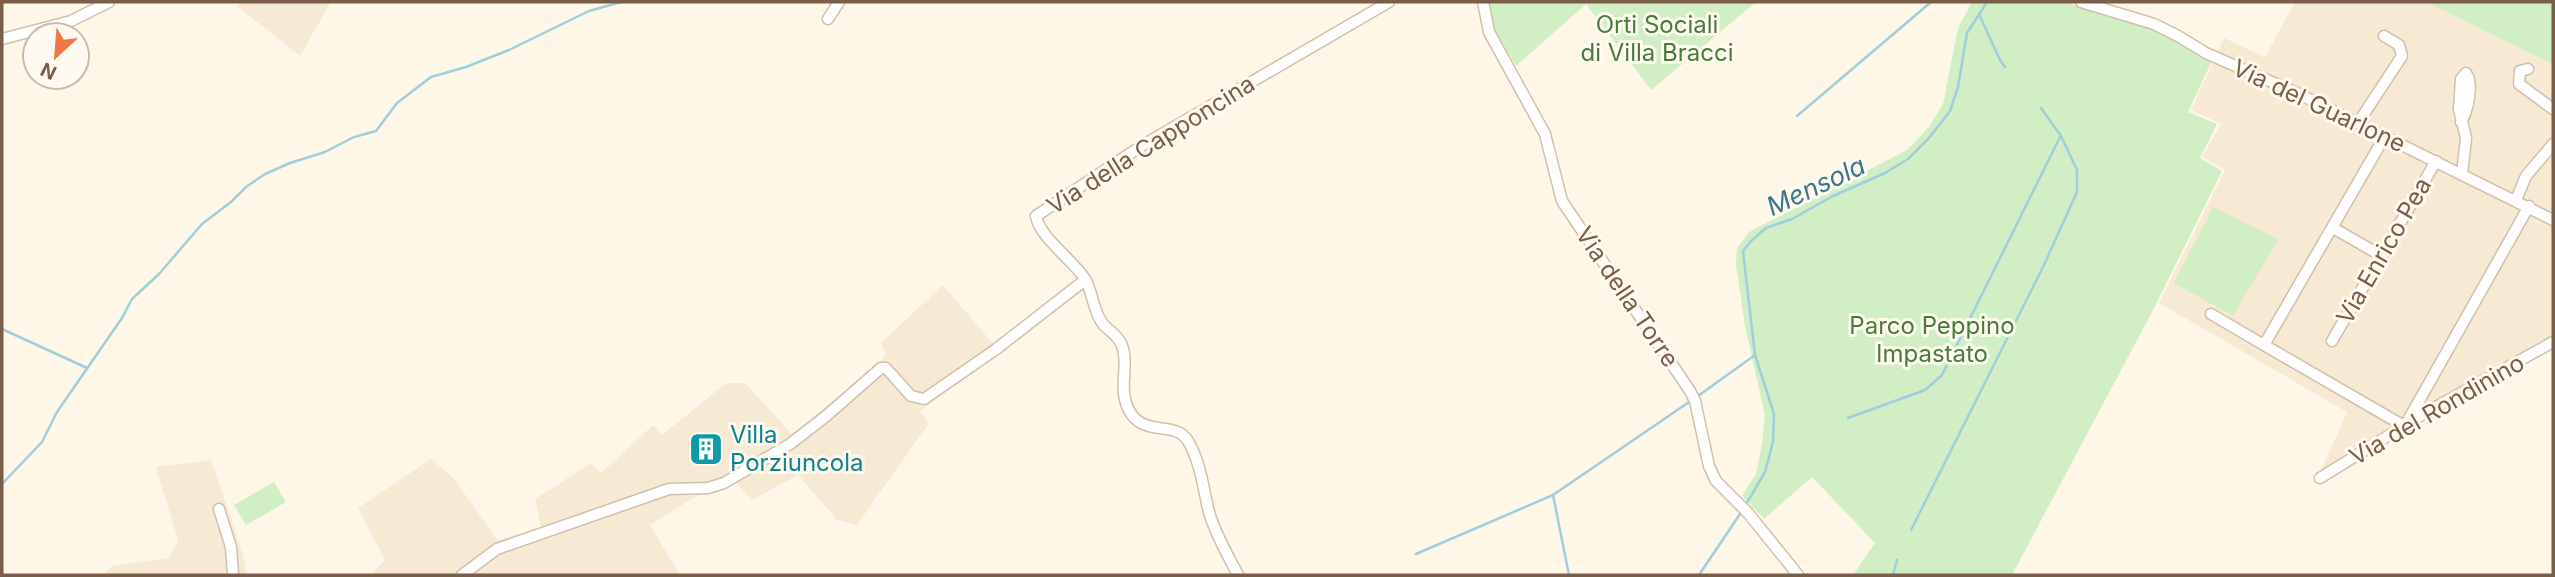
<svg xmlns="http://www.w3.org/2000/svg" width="2555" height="577" viewBox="0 0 2555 577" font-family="Inter,sans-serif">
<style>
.residential{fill:#f6ead5}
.green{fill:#d2eec4}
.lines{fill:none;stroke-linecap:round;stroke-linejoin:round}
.stream{stroke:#9fcedd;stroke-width:2.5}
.minor-casing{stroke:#d2bfac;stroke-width:13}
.minor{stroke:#fff;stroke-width:10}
.labels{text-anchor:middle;stroke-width:6;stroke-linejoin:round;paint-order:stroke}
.park-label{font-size:24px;fill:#4b7b3c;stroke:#fffaf0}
.street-label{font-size:24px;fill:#7b5e49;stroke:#fffaf0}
.culture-label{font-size:24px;fill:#0d838f;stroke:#fffaf0;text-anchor:start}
.water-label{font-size:26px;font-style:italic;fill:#3d7788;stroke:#fffaf0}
</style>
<rect width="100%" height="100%" fill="#fef7e8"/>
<g class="residential">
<polygon points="239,2 331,2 300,56 237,6"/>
<polygon points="2295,2 2553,2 2553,339 2384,431 2320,472 2347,412 2159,303 2225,170 2202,157 2221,124 2191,110 2224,38 2265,57"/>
<polygon points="943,285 1001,353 920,411 929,423 857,525 837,520 798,475 752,500 735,482 695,497 650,525 680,575 370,575 385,560 358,508 431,459 453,478 498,540 541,528 535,499 591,463 601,473 653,425 662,435 726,383 745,383 792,434 878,364 886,355 881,343"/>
<polygon points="211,460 240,544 247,575 103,575 112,566 169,558 178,540 156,467"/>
</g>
<g class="green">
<polygon points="1488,2 1756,2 1651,90 1586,4 1516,66 1492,26"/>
<polygon points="1972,2 2065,2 2189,42 2211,63 2188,112 2217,124 2200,158 2222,171 2151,314 2012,575 1853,575 1875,543 1812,477 1764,519 1742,496 1756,474 1762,444 1765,416 1745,326 1736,264 1737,248 1749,232 1907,150 1929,127 1943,104 1958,28"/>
<polygon points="2426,2 2553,2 2553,64"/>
<polygon points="2213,207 2278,239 2233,316 2174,283"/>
<polygon points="274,482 286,502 246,525 234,505"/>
</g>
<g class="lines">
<g class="stream">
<polyline points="1979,14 2000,60 2005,67"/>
<polyline points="1797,116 1931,2"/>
<polyline points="2,329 87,368"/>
<polyline points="1698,396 1755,355"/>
<polyline points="1848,418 1925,390 1942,375 2060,137"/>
<polyline points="2,484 42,442 57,412 122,318 132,299 159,274 202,224 231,202 246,187 265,174 290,163 325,152 354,137 376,131 397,103 431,77 466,67 509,50 589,11 621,2"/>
<polyline points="1553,495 1569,575"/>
<polyline points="1745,506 1765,472 1773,442 1774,414 1755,355 1743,251 1751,241 1766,228 1792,219 1831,197 1885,173 1908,159 1929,138 1950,111 1958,87 1967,33 1987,2"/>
<polyline points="1911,530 2044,265 2077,192 2077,170 2061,136 2041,108"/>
<polyline points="1416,554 1553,495 1692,400"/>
<polyline points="1699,575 1742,511"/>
<polyline points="1893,575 1897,560"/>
</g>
<g class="minor-casing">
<g id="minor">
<polyline points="1483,2 1489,32 1545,134 1562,201 1690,391 1695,401 1709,466 1716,481 1748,513 1798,575"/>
<polyline points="2081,2 2154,24 2178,36 2206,53 2299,94 2553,220"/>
<polyline points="828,19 839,2"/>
<polyline points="2,39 71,21 109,2"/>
<polyline points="2528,69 2520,71 2519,84 2553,109"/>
<path d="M2461 122C2468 111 2474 83 2466 73L2461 79 2459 109 2466 138 2462 174"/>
<polyline points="2358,123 2402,56 2399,45 2384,36"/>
<polyline points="2516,200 2526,176 2553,144"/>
<polyline points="2333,228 2382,256"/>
<polyline points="2211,314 2264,345 2385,136"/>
<polyline points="2332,341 2436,161"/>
<polyline points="2264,345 2404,426"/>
<polyline points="2406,424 2529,206"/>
<polyline points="2320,478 2425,413 2553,342"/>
<polyline points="219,509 231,547 233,575"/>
<polyline points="462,575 497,549 669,489 708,488 724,483 790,444 825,417 881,368 886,368 911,396 924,399 995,350 1085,280"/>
<path d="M1238 575C1228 555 1215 534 1209 512 1203 488 1201 463 1188 441 1176 421 1148 436 1132 415 1115 392 1131 366 1121 343 1116 334 1109 331 1103 324 1093 312 1093 292 1085 279 1074 261 1039 237 1036 216L1143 145 1389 2"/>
</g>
</g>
<use href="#minor" class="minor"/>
</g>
<defs>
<g id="building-square" transform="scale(1.75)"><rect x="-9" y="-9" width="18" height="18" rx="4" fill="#0f9aa8" stroke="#fffaf0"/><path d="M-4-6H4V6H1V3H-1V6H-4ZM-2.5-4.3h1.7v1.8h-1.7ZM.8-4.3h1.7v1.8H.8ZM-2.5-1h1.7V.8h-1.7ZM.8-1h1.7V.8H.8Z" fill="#fff"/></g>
</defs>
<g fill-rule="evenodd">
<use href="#building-square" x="706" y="449"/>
</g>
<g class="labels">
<g class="park-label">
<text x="1657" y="33">Orti Sociali<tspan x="1657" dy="28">di Villa Bracci</tspan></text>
<text x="1932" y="334">Parco Peppino<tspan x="1932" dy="28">Impastato</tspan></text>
</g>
<g class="street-label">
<text transform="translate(2319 106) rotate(25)" y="8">Via del Guarlone</text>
<text transform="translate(1151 145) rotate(-32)" y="8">Via della Capponcina</text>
<text transform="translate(2384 251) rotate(-60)" y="8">Via Enrico Pea</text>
<text transform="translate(1627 297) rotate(56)" y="8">Via della Torre</text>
<text transform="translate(2437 410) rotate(-30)" y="8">Via del Rondinino</text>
</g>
<g class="culture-label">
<text x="730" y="443">Villa<tspan x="730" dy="28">Porziuncola</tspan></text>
</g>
<g class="water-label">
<text transform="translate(1816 186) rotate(-25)" y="9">Mensola</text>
</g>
</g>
<rect width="2555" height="577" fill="none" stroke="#7b5e49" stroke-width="7"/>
<g transform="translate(56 56) rotate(206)"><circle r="33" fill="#fffaf0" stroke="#cabcad" stroke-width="2"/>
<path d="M0-5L12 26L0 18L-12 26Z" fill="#f17744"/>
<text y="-10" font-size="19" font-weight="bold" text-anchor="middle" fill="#7b5e49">N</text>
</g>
</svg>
